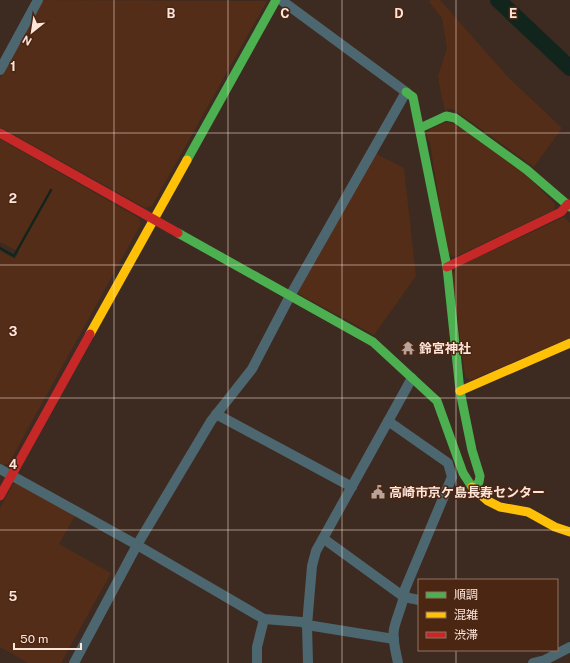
<svg xmlns="http://www.w3.org/2000/svg" width="570" height="663" viewBox="0 0 570 663" font-family="'Public Sans','Noto Sans JP',sans-serif">
<style>
.built{fill:#532d17}
.lines{fill:none;stroke-linecap:round;stroke-linejoin:round}
.stream{stroke:#12251c;stroke-width:2.5}
.river{stroke:#12251c;stroke-width:16}
.street{stroke:#4c6770;stroke-width:10}
.fast{stroke:#4caf50;stroke-width:9}
.slow{stroke:#ffc107;stroke-width:9}
.jam{stroke:#c62828;stroke-width:9}
.grid{fill:none;stroke:#fee5da;stroke-width:1;stroke-opacity:0.55}
.labels{text-anchor:middle;stroke-width:3;stroke-linejoin:round;paint-order:stroke}
.poi-label{font-size:13px;font-weight:bold;fill:#fee5da;stroke:#4a2613;text-anchor:start}
.grid-label{font-size:13px;text-anchor:middle;font-weight:bold;fill:#fee5da;stroke:#4a2613;stroke-width:3;stroke-linejoin:round;paint-order:stroke}
</style>
<rect width="100%" height="100%" fill="#3d2a20"/>
<g class="built">
<polygon points="43,0 267,1 152,206 145,208 0,127 0,78"/>
<polygon points="431,0 440,0 509,78 562,128 534,167 453,109 445,110 441,94 438,76 447,48 442,18 429,2"/>
<polygon points="446,122 455,124 526,175 555,204 554,210 455,257 447,253 430,143 426,135 430,129"/>
<polygon points="0,139 139,218 141,224 9,463 1,466 0,465 0,251 15,259 19,252 0,242"/>
<polygon points="374,153 404,168 416,276 374,335 299,294 299,288"/>
<polygon points="564,217 570,223 570,338 471,380 465,377 452,276 455,268"/>
<polygon points="19,482 76,514 59,544 111,573 61,663 28,663 0,647 0,508 13,484"/>
</g>
<g class="lines">
<polyline class="stream" points="0,248 14,256 51,190"/>
<polyline class="river" points="498,0 570,68"/>
<g class="street">
<polyline points="0,70 38,0"/>
<polyline points="216,414 352,487"/>
<path d="M388 421 448 463 452 477 405 589C404 603 397 615 394 629 392 640 396 652 398 663"/>
<polyline points="0,469 137,545 264,619 302,622 307,625 312,566 316,551 412,378"/>
<polyline points="324,539 404,597 419,600"/>
<polyline points="74,663 137,545 211,421 252,369 290,296 406,92 281,0"/>
<polyline points="257,663 257,647 264,619"/>
<polyline points="308,663 307,625 394,639"/>
<polyline points="533,663 545,660 570,647"/>
</g>
<g class="fast">
<polyline points="406,92 413,97 447,267 460,391 472,450 480,476 479,482 473,488"/>
<polyline points="420,128 446,116 455,118 527,170 570,207"/>
<polyline points="187,160 276,0"/>
<polyline points="178,233 373,342 437,401 463,473 472,487"/>
</g>
<g class="slow">
<polyline points="90,334 187,160"/>
<polyline points="460,391 570,343"/>
<polyline points="472,487 488,501 500,507 528,512 555,527 570,532"/>
</g>
<g class="jam">
<polyline points="0,133 178,233"/>
<polyline points="447,267 561,212 568,204"/>
<polyline points="0,496 90,334"/>
</g>
</g>
<path class="grid" d="M114 0V663M228 0V663M342 0V663M456 0V580M0 133H570M0 265H570M0 398H570M0 530H570M456 650V663"/>
<defs>
<g id="temple-bare" transform="scale(1.08)"><path d="M0-6L5-2H3V0L6.5 2.5H4V6H1.5V3h-3V6H-4V2.5H-6.5L-3 0V-2H-5Z" fill="#baa499" stroke="#4a2613" stroke-width="2.5" paint-order="stroke"/></g>
<g id="civic-bare" transform="scale(1.08)"><path d="M-.6-6.5H3V-4.5H.6V-3L4-1V1h2V6H-6V1h2V-1L-.6-3ZM-1.2 2.5V6h2.4V2.5Z" fill="#baa499" stroke="#4a2613" stroke-width="2.5" paint-order="stroke"/></g>
</defs>
<g fill-rule="evenodd">
<use href="#temple-bare" x="408" y="348"/>
<use href="#civic-bare" x="378" y="492"/>
</g>
<g class="labels">
<g class="poi-label">
<text x="419" y="353">鈴宮神社</text>
<text x="389" y="497">高崎市京ケ島長寿センター</text>
</g>
</g>
<g class="grid-label">
<text x="171" y="18">B</text>
<text x="285" y="18">C</text>
<text x="399" y="18">D</text>
<text x="513" y="18">E</text>
<text x="13" y="71">1</text>
<text x="13" y="203">2</text>
<text x="13" y="336">3</text>
<text x="13" y="469">4</text>
<text x="13" y="601">5</text>
</g>
<rect x="418" y="579" width="140" height="72" fill="#4a2613" stroke="#927263"/>
<rect x="426" y="592" width="20" height="6" fill="#4caf50" stroke="#927263"/>
<text x="454" y="599" font-size="12" fill="#fee5da">順調</text>
<rect x="426" y="612" width="20" height="6" fill="#ffc107" stroke="#927263"/>
<text x="454" y="619" font-size="12" fill="#fee5da">混雑</text>
<rect x="426" y="632" width="20" height="6" fill="#c62828" stroke="#927263"/>
<text x="454" y="639" font-size="12" fill="#fee5da">渋滞</text>
<g transform="translate(32 32) rotate(210)" stroke="#4a2613" stroke-width="3" paint-order="stroke">
<path d="M0-3L7 15L0 10L-7 15Z" fill="#fee5da"/>
<text y="-6" font-size="11" font-weight="bold" text-anchor="middle" fill="#fee5da">N</text>
</g>
<path d="M14 643v6h67v-6" fill="none" stroke="#fee5da" stroke-width="2"/>
<text x="20" y="643" font-size="12" fill="#fee5da" stroke="#4a2613" stroke-width="3" paint-order="stroke">50 m</text>
</svg>
